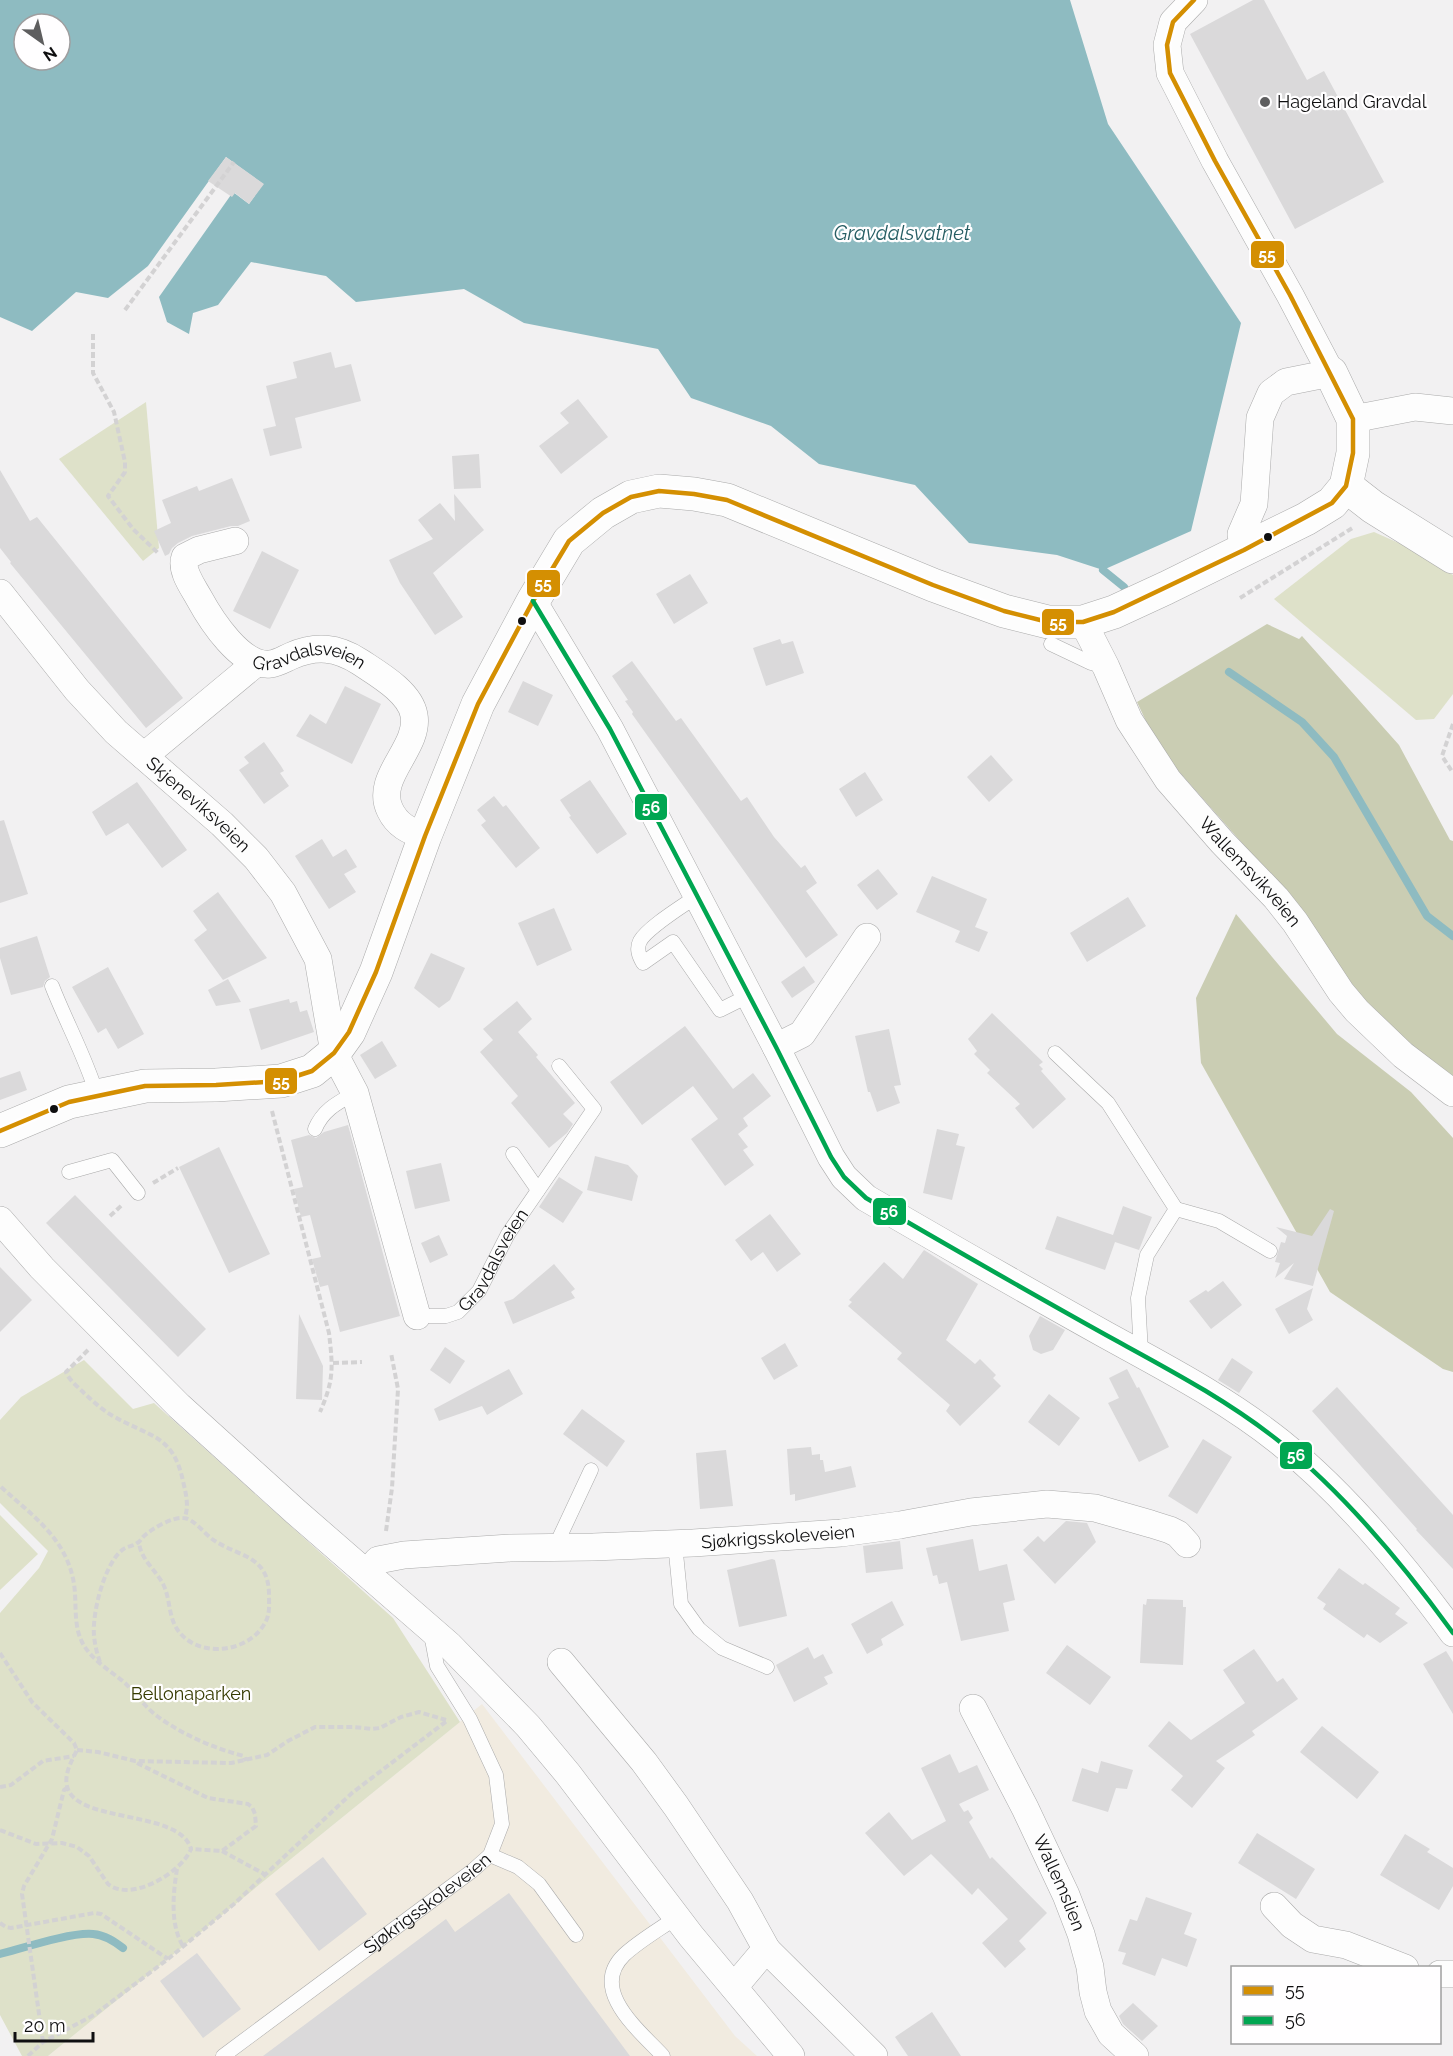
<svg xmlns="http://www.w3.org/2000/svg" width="1453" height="2056" viewBox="0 0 1453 2056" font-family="Raleway,sans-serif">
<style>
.industrial{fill:#f1ebe0}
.green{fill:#dee1c9}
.forest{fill:#cacdb3}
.water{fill:#8ebbc1;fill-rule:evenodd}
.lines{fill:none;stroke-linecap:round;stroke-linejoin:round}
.stream{stroke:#8ebbc1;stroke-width:8}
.building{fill:#dad9da}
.service-casing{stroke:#aaa;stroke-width:15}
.minor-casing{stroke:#aaa;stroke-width:28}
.tertiary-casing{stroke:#aaa;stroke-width:34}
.secondary-casing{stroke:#aaa;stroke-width:34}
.path{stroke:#d3d2d3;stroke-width:4;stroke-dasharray:6 3;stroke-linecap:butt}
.service{stroke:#fdfdfd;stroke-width:14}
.minor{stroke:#fdfdfd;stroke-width:27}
.tertiary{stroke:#fdfdfd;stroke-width:33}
.secondary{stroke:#fdfdfd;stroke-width:33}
.bus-1-casing{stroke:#fffeff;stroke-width:9}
.bus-2-casing{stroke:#fffeff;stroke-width:9}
.bus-1{stroke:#d48f02;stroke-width:4.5}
.bus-2{stroke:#00a651;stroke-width:4.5}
.poi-dot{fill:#5e5e5f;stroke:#fffeff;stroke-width:2}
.bus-dot{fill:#0f0f10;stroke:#fffeff;stroke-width:2}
.labels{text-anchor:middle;stroke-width:4.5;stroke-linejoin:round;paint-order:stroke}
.poi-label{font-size:18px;fill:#0f0f10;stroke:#fffeff;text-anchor:start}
.street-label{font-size:18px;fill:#0f0f10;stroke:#fffeff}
.park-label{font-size:18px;fill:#363a00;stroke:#fffeff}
.water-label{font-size:20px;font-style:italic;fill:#265d63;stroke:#fffeff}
.line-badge{stroke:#fffeff;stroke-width:2}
.badge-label{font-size:16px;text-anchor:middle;font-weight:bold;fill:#fff}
</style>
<rect width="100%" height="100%" fill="#f2f1f2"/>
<polygon class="industrial" points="482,1704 735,2036 757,2056 48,2056"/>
<g class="green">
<polygon points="146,402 159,548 143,561 59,459"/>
<polygon points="1374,532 1401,544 1453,575 1453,694 1434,719 1416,720 1274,599 1351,539"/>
<polygon points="84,1360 133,1409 154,1403 393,1618 460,1722 48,2056 22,2056 0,2015 0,1613 39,1568 48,1551 0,1503 0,1420 21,1397"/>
<polygon points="0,1515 38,1554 0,1590"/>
</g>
<g class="forest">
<polygon points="1267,624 1299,639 1302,636 1399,745 1450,840 1453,841 1453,1079 1414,1048 1342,977 1288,895 1159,749 1137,702"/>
<polygon points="1236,914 1337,1034 1411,1092 1453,1138 1453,1372 1443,1369 1330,1292 1201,1063 1196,998"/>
</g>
<path class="water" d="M0 0H1070L1108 124 1241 323 1191 531 1103 570 1057 555 969 543 915 485 819 464 771 426 691 398 658 349 524 323 464 289 356 302 326 276 251 262 218 305 193 313 189 334 167 322 159 297 233 192 249 204 263 184 226 157 148 266 108 298 76 292 32 331 0 317ZM24 24H60V60H24Z"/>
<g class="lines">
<g class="stream">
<polyline points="1103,570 1124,587"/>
<polyline points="1229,672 1302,722 1334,757 1427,916 1453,936"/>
<path d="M0 1954C23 1948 71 1932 93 1934 105 1935 114 1941 123 1948"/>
</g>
</g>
<g class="building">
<polygon points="1253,0 1264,0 1307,80 1324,71 1384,182 1295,229 1190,34"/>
<polygon points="226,157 264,184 249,204 235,193 232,197 208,181"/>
<polygon points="331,352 335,368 351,364 361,401 295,418 302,448 270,456 263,429 276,426 266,386 297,378 293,362"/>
<polygon points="578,399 608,437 561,474 539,446 569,423 560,413"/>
<polygon points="479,454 481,488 454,489 452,456"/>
<polygon points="0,470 30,521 37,517 183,698 146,728 10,563 11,562 0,548"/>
<polygon points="232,478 250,521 238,526 231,526 192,536 178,543 172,548 169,554 165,556 154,531 171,523 162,500 197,486 199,491"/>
<polygon points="454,494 484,530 433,573 463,617 435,635 400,583 389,560 433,539 418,520 440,503 455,521"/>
<polygon points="262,551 299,570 270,629 233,611"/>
<polygon points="690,574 708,603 674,624 656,594"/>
<polygon points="780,639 782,644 793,641 804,673 766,686 753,648"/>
<polygon points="632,661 676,721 681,718 741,801 747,797 774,837 801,868 805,865 817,883 806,891 838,935 806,958 632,714 633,712 625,701 628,700 612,676"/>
<polygon points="523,681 553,695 538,726 508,712"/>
<polygon points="345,686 381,704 352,764 296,736 310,714 326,724"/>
<polygon points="264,742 281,766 284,771 280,773 289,786 264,804 239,770 249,763 244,757"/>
<polygon points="991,755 1013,780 989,802 967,777"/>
<polygon points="865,772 883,800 856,817 839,789"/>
<polygon points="590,780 627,834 597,854 569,817 571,816 560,800"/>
<polygon points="137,782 187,850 162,868 128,823 106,836 92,812"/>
<polygon points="494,796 503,807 506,805 540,848 516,868 481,825 486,821 477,810"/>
<polygon points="4,820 28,894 0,903 0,821"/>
<polygon points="322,839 333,857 346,849 357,867 344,874 356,892 329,909 295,856"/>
<polygon points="878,869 898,894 877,910 857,885"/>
<polygon points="932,876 987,899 975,927 988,932 979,952 955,942 960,931 916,912"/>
<polygon points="218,892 267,958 223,980 194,940 207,930 193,911"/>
<polygon points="1128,897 1146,926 1087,962 1070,933"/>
<polygon points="554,908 572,950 537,966 518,923"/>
<polygon points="37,936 50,977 45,981 43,987 11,995 0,958 0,948"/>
<polygon points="431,953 465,968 450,1000 439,1008 414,988"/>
<polygon points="804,966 815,982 792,998 781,982"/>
<polygon points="108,967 144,1034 118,1049 106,1028 98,1033 72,987"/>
<polygon points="228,979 241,1002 216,1006 208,990"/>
<polygon points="289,999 290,1003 297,1001 300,1012 307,1010 314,1032 261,1050 249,1009"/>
<polygon points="517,1001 532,1019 518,1032 538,1055 536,1057 575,1103 563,1114 573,1124 567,1133 549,1148 511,1103 518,1096 480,1052 493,1040 483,1029"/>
<polygon points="992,1013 1043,1062 1039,1065 1043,1069 1041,1071 1066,1099 1033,1129 1015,1108 1020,1104 987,1073 990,1070 974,1054 977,1051 968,1039"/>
<polygon points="685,1026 733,1089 753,1073 771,1096 743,1118 748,1126 738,1134 748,1147 743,1150 754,1165 725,1186 691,1139 718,1119 693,1086 642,1125 610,1082"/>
<polygon points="889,1029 901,1085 894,1086 900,1103 877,1112 870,1092 868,1092 855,1036"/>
<polygon points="382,1041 397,1066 375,1079 360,1055"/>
<polygon points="20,1071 27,1090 0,1100 0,1078"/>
<polygon points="348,1125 400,1316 340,1332 328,1285 320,1287 312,1259 321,1257 310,1215 301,1217 294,1189 303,1187 291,1140 309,1135 316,1138 324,1132"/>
<polygon points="937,1129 959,1134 956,1145 965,1147 952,1200 923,1193"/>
<polygon points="219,1147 270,1254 229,1273 179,1167"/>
<polygon points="595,1156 628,1165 638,1176 632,1201 587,1190"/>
<polygon points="441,1163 450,1201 415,1209 406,1171"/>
<polygon points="559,1177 583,1192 563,1223 539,1207"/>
<polygon points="75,1195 206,1329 178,1357 46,1223"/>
<polygon points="1123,1206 1152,1217 1139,1250 1115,1242 1105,1270 1045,1249 1057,1216 1113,1235"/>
<polygon points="1330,1209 1334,1211 1313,1286 1284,1279 1294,1263 1275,1278 1280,1263 1275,1262 1281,1242 1285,1243 1287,1236 1276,1227 1312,1236"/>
<polygon points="770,1214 801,1254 777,1272 763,1252 751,1261 735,1240"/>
<polygon points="439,1235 448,1255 430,1263 421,1243"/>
<polygon points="924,1250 978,1284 946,1340 975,1364 980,1359 996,1375 993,1378 1001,1386 960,1426 946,1411 950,1405 897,1359 902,1353 848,1306 852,1302 849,1300 884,1262 903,1279"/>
<polygon points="554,1264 575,1289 571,1292 575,1298 513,1324 504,1302 513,1299"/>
<polygon points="0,1267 32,1300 0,1332"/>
<polygon points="1223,1281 1242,1305 1211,1329 1189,1301 1206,1290 1208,1292"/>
<polygon points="1313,1288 1307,1309 1313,1320 1289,1334 1275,1309"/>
<polygon points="299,1314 323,1366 322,1400 296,1399"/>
<polygon points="1040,1316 1065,1330 1053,1350 1041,1354 1033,1350 1029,1336"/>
<polygon points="785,1343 798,1366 774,1380 761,1358"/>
<polygon points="445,1347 465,1361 450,1384 430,1370"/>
<polygon points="1232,1358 1253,1372 1239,1393 1218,1380"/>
<polygon points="509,1369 523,1394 487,1415 482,1406 439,1421 434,1409"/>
<polygon points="1127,1369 1137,1388 1139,1387 1169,1447 1139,1462 1108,1403 1119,1398 1109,1378"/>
<polygon points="1337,1387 1453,1515 1453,1569 1416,1530 1417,1529 1312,1411"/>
<polygon points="1049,1394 1080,1418 1059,1446 1028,1422"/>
<polygon points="582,1409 625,1441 607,1467 563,1434"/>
<polygon points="1203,1439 1232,1457 1197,1514 1168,1496"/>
<polygon points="811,1447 812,1455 820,1454 820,1460 823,1460 825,1472 851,1466 856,1487 795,1501 795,1494 790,1495 787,1449"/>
<polygon points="726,1450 733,1506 700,1509 696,1453"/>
<polygon points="1066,1521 1087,1523 1096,1542 1055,1584 1023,1550 1038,1536 1044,1542"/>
<polygon points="973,1539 979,1571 1007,1564 1015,1600 1003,1603 1009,1631 961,1641 947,1582 939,1584 937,1575 933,1576 926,1548"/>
<polygon points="900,1541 903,1569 866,1573 863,1546"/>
<polygon points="772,1559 775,1560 787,1616 739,1627 727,1570"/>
<polygon points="1339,1568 1363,1585 1365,1583 1400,1608 1395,1614 1408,1623 1380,1643 1367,1634 1364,1638 1323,1609 1326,1604 1317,1598"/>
<polygon points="1147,1599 1183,1600 1183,1607 1186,1607 1183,1665 1140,1663 1143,1604 1146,1605"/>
<polygon points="892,1601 904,1625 881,1639 883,1645 867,1654 851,1624"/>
<polygon points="1067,1645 1111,1677 1090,1705 1046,1673"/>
<polygon points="808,1647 814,1659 823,1654 833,1673 824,1677 828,1684 794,1702 776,1665"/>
<polygon points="1254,1649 1277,1682 1283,1678 1298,1699 1252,1731 1255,1735 1216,1761 1225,1768 1192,1808 1171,1790 1183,1776 1148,1746 1169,1721 1191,1740 1245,1703 1223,1670"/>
<polygon points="1446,1651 1453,1662 1453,1714 1423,1664"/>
<polygon points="1322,1726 1379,1772 1357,1799 1300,1752"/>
<polygon points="950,1754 959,1773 977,1765 989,1790 959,1804 964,1812 968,1810 973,1818 969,1822 990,1859 992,1857 1047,1913 1019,1941 1026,1949 1005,1968 982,1943 1008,1919 978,1888 972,1895 931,1854 904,1876 865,1833 889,1812 912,1840 946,1821 921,1768"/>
<polygon points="1101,1761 1133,1770 1127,1789 1116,1788 1108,1812 1072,1801 1082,1768 1098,1773"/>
<polygon points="1257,1833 1315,1869 1296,1899 1238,1863"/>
<polygon points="1405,1834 1430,1849 1427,1852 1453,1868 1453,1886 1439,1910 1380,1875"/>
<polygon points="323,1857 367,1914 319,1951 275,1894"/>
<polygon points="509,1893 630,2056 263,2056 446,1919 455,1932"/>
<polygon points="1146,1897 1192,1913 1184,1934 1197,1939 1187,1967 1162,1958 1155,1976 1122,1964 1126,1953 1118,1951 1130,1919 1137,1921"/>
<polygon points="197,1953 241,2009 203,2038 160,1981"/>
<polygon points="1133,2003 1158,2026 1142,2041 1123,2024 1119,2016"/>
<polygon points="932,2012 961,2056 908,2056 895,2037"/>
</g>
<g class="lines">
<g class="service-casing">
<g id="service">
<polyline points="1051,644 1091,663 1104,666"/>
<path d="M697 896C683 906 648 927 640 941 636 949 639 956 643 963L673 942 720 1010 748 996"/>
<path d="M52 986C66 1022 86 1058 97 1095"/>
<polyline points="1055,1053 1108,1103 1176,1209 1147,1255 1138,1298 1141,1353"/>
<path d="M315 1129C323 1110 337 1103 355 1093"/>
<polyline points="513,1154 538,1190"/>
<polyline points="69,1172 112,1160 138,1193"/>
<polyline points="1176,1209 1219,1221 1270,1251"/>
<path id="s1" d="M417 1316H446L458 1312 479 1291 508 1234 594 1109 559 1066"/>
<polyline points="673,1543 675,1543 681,1604 699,1629 722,1648 767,1667"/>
<polyline points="555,1547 591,1470"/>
<polyline points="490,1855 518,1867 539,1884 576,1935"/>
<path id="s2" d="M223 2056 472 1871 490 1855 502 1824 496 1775 470 1719 437 1666 431 1634"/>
<path d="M663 2056C640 2031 588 1990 624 1955 639 1941 660 1929 677 1917"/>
</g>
</g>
<g class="minor-casing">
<g id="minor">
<polyline points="1194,0 1173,22 1167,45 1170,73 1215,161 1290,295 1331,373 1286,382 1271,393 1260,418 1254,504 1241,534 1244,550"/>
<polyline points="1353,419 1415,407 1453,411"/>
<path id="s3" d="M235 541 199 550 185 557C180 570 193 587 199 598 211 620 241 667 270 664 278 663 284 659 291 656 316 645 337 647 360 662 378 674 410 692 414 715 420 748 374 777 390 810 397 825 409 831 425 836"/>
<path id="s4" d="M0 593 77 690 116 732 222 824 256 858 283 893 318 959 334 1053 355 1093 417 1316"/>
<path d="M533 601 610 729 776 1047 831 1157 844 1177 866 1198 897 1216C966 1256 1036 1296 1106 1335 1166 1368 1226 1399 1280 1442 1346 1495 1403 1564 1453 1633"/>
<path id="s5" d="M1083 622 1106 667 1129 720 1168 780 1222 842 1276 898 1295 922 1341 992 1357 1011 1403 1055 1453 1093"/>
<polyline points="144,756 256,663"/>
<polyline points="776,1047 802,1034 867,937"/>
<polyline points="0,1220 42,1268 179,1406 296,1512 449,1645 528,1726 568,1774 691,1936 791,2056"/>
<path id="s6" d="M367 1573 378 1560 404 1555 510 1548 593 1547 693 1543 841 1533 900 1525 971 1512 1047 1504 1095 1508 1151 1524 1170 1530 1178 1534 1187 1544"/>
<polyline points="561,1662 644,1762 676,1806 740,1901 767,1950"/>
<path id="s7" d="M973 1708 1025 1808 1066 1895 1081 1934 1090 1967 1093 1992 1098 2011 1111 2034 1135 2056"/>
<polyline points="1274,1906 1292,1925 1313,1939 1346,1945 1405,1968"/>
<polyline points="1440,1974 1453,1974"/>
<polyline points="734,1987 761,1955 767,1950 874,2056"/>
</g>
</g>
<g class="tertiary-casing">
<polyline id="tertiary" points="1346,486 1373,507 1453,557"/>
</g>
<g class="secondary-casing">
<polyline id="secondary" points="0,1131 69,1102 145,1086 216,1085 281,1081 312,1071 334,1053 349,1032 376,972 425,836 478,704 533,601 569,541 603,513 631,497 659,491 694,494 727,500 933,585 1004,611 1048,622 1083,622 1114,612 1166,588 1306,519 1332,503 1346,486 1353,453 1353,419 1331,373"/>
</g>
<g class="path">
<polyline points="125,310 234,162"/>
<polyline points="93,334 93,373 114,412 125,462 125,472 108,496 133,529 158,553"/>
<polyline points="1240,598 1354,527"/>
<polyline points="1453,724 1442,756 1453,773"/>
<path d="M272 1111 329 1333C333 1368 334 1380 320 1412"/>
<polyline points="153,1183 178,1168"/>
<polyline points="110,1216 122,1205"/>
<path d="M88 1350 66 1372C69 1380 78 1387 84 1393 93 1401 102 1410 113 1416 149 1437 173 1434 183 1481 186 1494 189 1505 185 1517"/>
<polyline points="333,1363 362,1362"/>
<path d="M1 1487C33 1516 67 1539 74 1584 77 1603 73 1624 82 1642 91 1660 111 1671 125 1683 136 1694 145 1707 157 1716 183 1735 213 1748 244 1756L246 1761"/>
<polyline points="386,1531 392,1488 398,1389 391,1353"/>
<polyline points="0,1653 32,1702 74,1743 77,1750"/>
<path d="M100 1662C97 1654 95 1645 94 1636 92 1613 104 1566 121 1551 126 1546 132 1547 137 1543 140 1542 141 1539 143 1537 151 1529 172 1517 183 1518 193 1518 204 1533 212 1539 237 1557 269 1554 269 1595 269 1604 270 1613 266 1621 251 1652 202 1659 180 1633 168 1619 171 1602 164 1586 157 1571 141 1560 139 1543"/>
<polyline points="77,1750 98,1752 135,1761 231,1763 267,1755 288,1741 315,1727 354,1727 372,1729 380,1728 401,1717 419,1712 446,1720"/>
<polyline points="137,1763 208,1798 248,1804 252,1807 255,1814 256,1826 222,1851 191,1849"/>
<polyline points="0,1787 11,1785 43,1761 74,1756"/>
<path d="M0 1830 36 1844 62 1843 77 1847 89 1856 108 1884C131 1903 182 1872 191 1849 180 1809 75 1824 67 1786 64 1774 72 1760 77 1750"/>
<polyline points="222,1851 266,1875"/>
<path d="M177 1869C173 1894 170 1925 183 1946"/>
<polyline points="0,1923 6,1927 11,1928 94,1913 101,1914 168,1959"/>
<polyline points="43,2042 22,1894 24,1886 52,1839 64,1790 67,1788"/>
<polyline points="28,2056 43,2042 94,2015 168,1959 234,1904 352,1793 448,1720"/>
</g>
<use href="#service" class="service"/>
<use href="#minor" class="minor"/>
<use href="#tertiary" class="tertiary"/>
<use href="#secondary" class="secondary"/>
<g class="bus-1-casing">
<polyline id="bus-1" points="0,1131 69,1102 145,1086 216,1085 281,1081 312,1071 334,1053 349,1032 376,972 425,836 478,704 533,601 569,541 603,513 631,497 659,491 694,494 727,500 933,585 1004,611 1048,622 1083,622 1114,612 1244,550 1332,503 1346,486 1353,453 1353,419 1290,295 1215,161 1170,73 1167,45 1173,22 1194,0"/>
</g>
<g class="bus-2-casing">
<path id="bus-2" d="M533 601 610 729 776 1047 831 1157 844 1177 866 1198 897 1216C966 1256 1036 1296 1106 1335 1166 1368 1226 1399 1280 1442 1346 1495 1403 1564 1453 1633"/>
</g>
<use href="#bus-1" class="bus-1"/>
<use href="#bus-2" class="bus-2"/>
</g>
<circle class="poi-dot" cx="1265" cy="102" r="6"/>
<g class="bus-dot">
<circle cx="1268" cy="537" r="5"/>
<circle cx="522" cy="621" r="5"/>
<circle cx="54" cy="1109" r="5"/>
</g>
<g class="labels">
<g class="poi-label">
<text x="1277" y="108">Hageland Gravdal</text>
</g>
<g class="street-label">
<text dy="6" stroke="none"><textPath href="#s3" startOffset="240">Gravdalsveien</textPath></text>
<text dy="6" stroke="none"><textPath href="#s4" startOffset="291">Skjeneviksveien</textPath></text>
<text dy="6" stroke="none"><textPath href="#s5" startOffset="303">Wallemsvikveien</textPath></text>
<text dy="6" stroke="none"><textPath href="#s1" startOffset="105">Gravdalsveien</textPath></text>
<text dy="6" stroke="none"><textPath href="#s6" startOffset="418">Sjøkrigsskoleveien</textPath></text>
<text dy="6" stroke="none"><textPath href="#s7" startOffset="195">Wallemslien</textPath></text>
<text dy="6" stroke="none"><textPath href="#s2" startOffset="255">Sjøkrigsskoleveien</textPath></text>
</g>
<g class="park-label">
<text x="191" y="1700">Bellonaparken</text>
</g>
<g class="water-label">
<text x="902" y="240">Gravdalsvatnet</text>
</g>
</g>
<g class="line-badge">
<rect x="1250" y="240" width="35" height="29" rx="6" fill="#d48f02"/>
<rect x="526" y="569" width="35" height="29" rx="6" fill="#d48f02"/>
<rect x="1041" y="608" width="34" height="28" rx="6" fill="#d48f02"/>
<rect x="634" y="793" width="34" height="28" rx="6" fill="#00a651"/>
<rect x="264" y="1067" width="34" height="28" rx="6" fill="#d48f02"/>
<rect x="872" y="1197" width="35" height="29" rx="6" fill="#00a651"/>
<rect x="1279" y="1441" width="34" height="29" rx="6" fill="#00a651"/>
</g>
<g class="badge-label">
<text x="1267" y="260">55</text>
<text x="543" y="589">55</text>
<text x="1058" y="628">55</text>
<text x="651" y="813">56</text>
<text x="281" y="1087">55</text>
<text x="889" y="1217">56</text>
<text x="1296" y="1461">56</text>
</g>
<rect x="1231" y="1966" width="210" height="78" fill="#fffeff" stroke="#9f9e9f" stroke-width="1.5"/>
<rect x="1243" y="1986" width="30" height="9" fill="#d48f02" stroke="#9f9e9f" stroke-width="1.5"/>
<text x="1285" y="1996" font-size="18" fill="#0f0f10">55</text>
<rect x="1243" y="2016" width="30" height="9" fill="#00a651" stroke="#9f9e9f" stroke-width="1.5"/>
<text x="1285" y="2026" font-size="18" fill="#0f0f10">56</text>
<g transform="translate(42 42) rotate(146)"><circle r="28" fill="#fffeff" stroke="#9f9e9f" stroke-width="1.5"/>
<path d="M0-4.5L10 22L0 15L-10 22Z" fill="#5e5e5f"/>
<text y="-9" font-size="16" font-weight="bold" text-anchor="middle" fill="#0f0f10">N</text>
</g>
<path d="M15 2032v9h78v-9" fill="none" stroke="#0f0f10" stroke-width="3"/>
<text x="24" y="2032" font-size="18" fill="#0f0f10" stroke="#fffeff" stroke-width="4.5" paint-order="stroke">20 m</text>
</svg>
